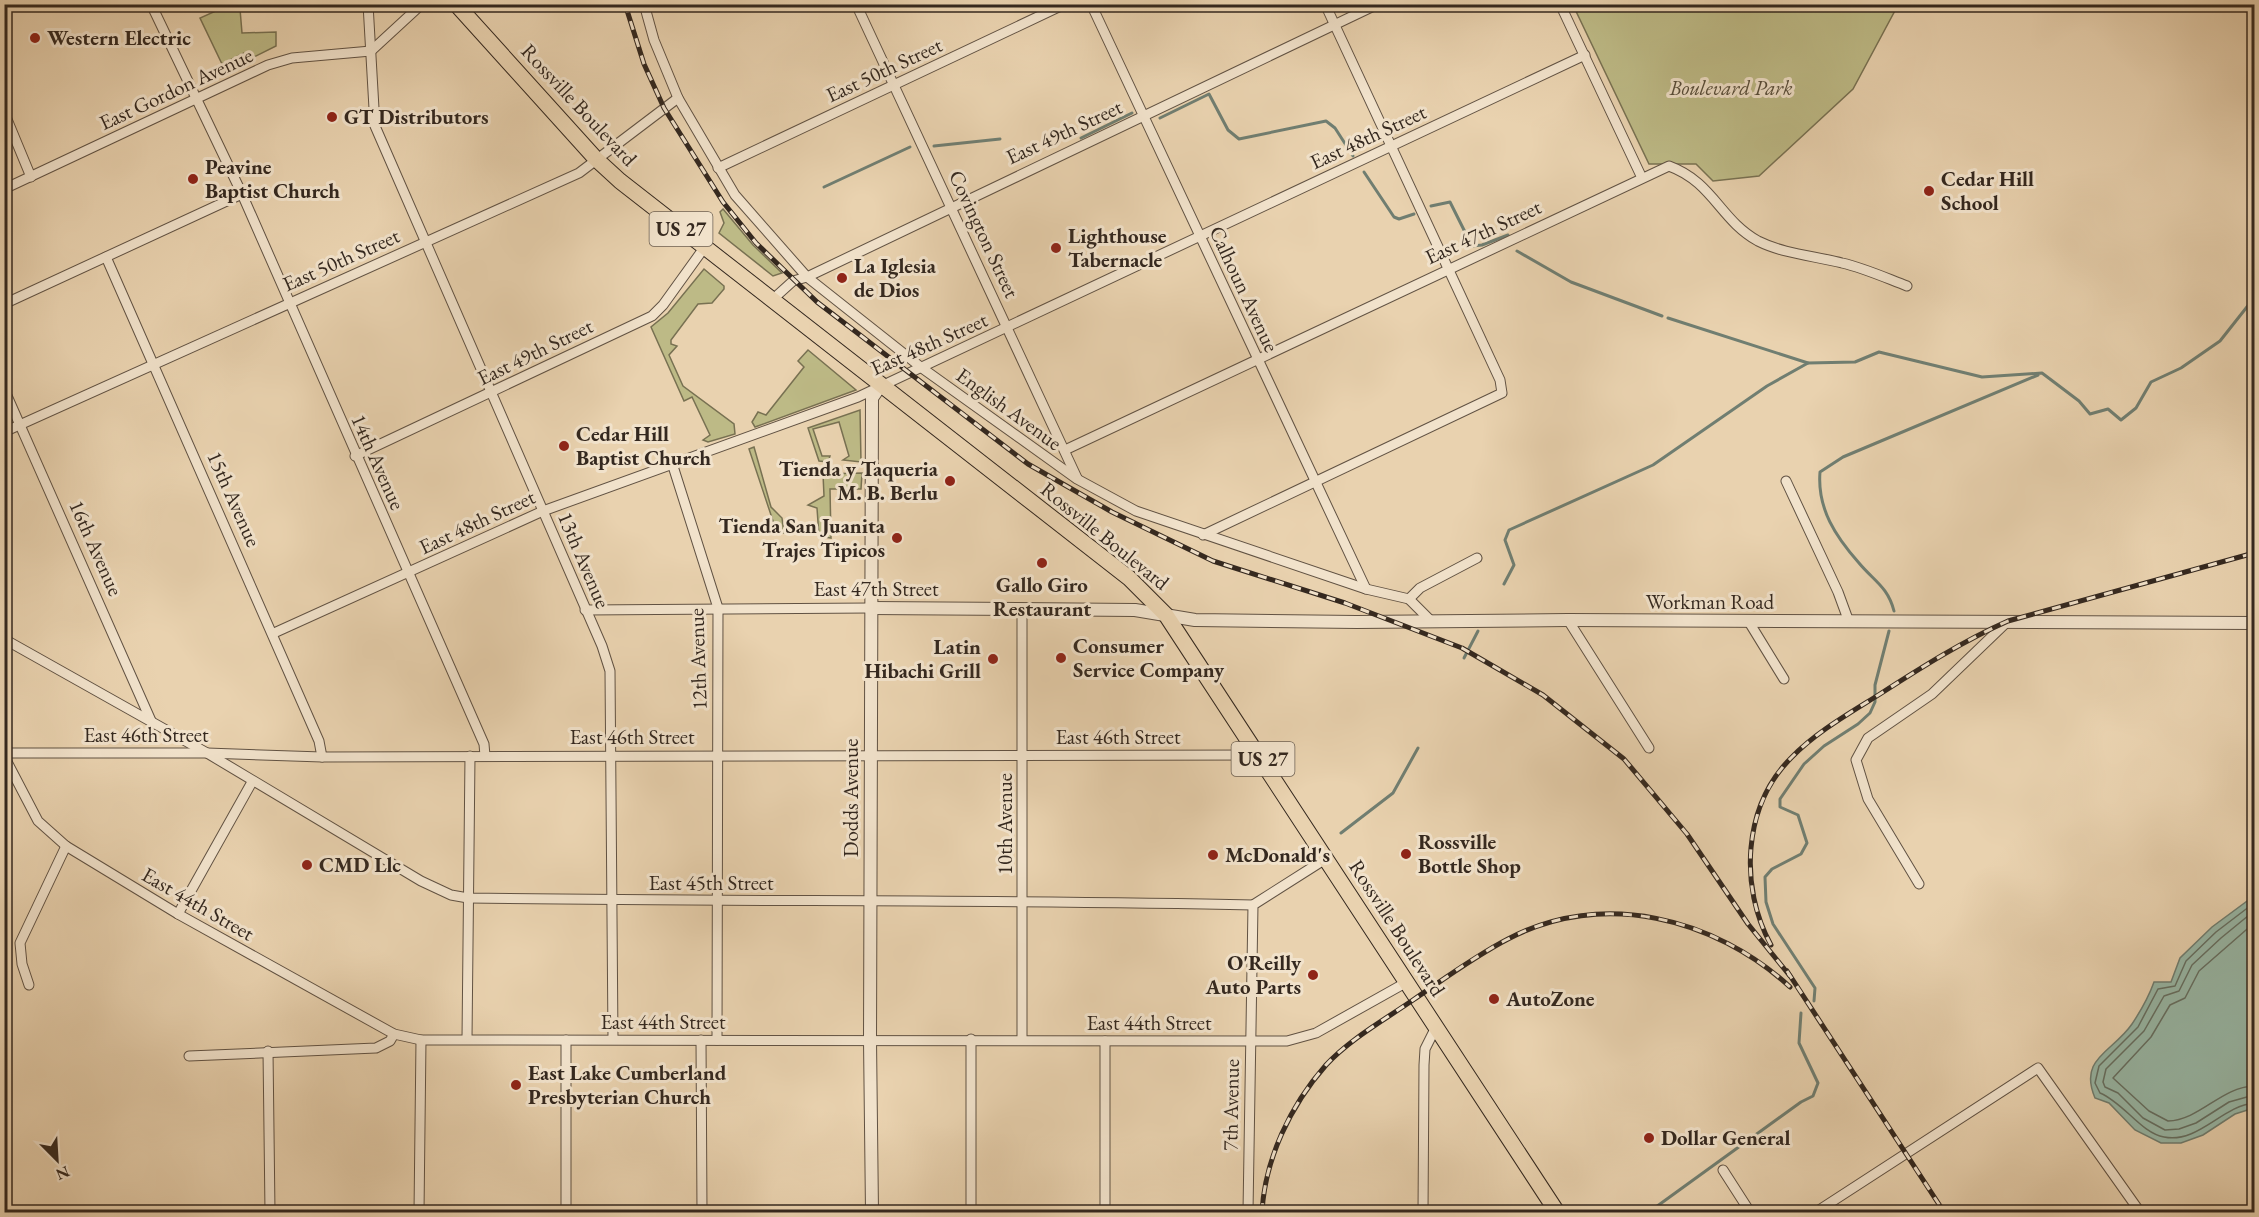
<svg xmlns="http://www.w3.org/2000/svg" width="2259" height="1217" viewBox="0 0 2259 1217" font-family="'EB Garamond',serif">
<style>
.green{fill:#bdba86;stroke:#787152;stroke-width:1.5}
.water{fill:#98b8a7;stroke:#707e71;stroke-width:1.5}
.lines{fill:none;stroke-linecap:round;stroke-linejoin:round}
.shore{stroke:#667063;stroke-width:1.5}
.stream{stroke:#707e71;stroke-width:3}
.minor-casing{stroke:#615243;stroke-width:11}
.tertiary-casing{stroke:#615243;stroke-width:14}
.trunk-casing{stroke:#34281f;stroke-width:17}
.minor{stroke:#f1e2cb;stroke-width:9}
.tertiary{stroke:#f1e2cb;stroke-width:12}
.trunk{stroke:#e9d2af;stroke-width:15}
.rail-casing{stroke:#34281f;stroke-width:5}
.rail{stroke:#f1e2cb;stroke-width:3;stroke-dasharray:9;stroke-linecap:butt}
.poi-dot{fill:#8f2418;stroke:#f1e2cb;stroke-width:2}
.labels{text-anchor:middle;stroke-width:6;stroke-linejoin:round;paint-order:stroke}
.shield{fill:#f1e2cb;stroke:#6d6053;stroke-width:1.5}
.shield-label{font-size:20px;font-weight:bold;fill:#34281f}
.poi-label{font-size:21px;font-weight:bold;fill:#34281f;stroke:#f1e2cb;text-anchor:start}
.street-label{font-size:21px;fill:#34281f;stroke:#f1e2cb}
.park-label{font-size:21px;font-style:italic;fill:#564c39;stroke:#f1e2cb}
</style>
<rect width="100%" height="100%" fill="#e9d2af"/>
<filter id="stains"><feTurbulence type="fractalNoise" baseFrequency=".00333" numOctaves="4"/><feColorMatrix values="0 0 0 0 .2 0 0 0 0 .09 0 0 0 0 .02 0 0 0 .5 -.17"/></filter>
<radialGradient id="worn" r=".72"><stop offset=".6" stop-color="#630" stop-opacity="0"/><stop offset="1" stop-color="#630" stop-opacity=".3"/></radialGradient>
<g class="green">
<polygon points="229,5 272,5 240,9 242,33 276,32 276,46 248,60 244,53 222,64 200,18"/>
<polygon points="1573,5 1898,5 1853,89 1759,176 1713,181 1696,164 1649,164"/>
<polygon points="723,209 753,245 782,273 773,276 719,233 724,223 720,212"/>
<polygon points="704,269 724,286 724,289 712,303 698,304 671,340 671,344 677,346 669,355 683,386 734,424 735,434 708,442 703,440 710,435 692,397 684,401 651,327 668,313"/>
<polygon points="808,350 856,390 755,427 752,422 758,412 766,415 804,367 798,361"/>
<polygon points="860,410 861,462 843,460 849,456 839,422 813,429 822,456 830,456 828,462 819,461 808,428"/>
<polygon points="754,447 771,507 782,518 784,533 777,533 749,449"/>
<polygon points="862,473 861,489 830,489 831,538 819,536 817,508 808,505 824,496 823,474"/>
</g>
<path class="water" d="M2254 896V1108L2235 1114 2203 1135 2181 1143H2161L2135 1130 2109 1103 2095 1098C2078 1058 2113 1052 2132 1024 2140 1012 2149 996 2154 982H2171L2180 958 2212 927Z"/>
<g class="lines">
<g class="shore">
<path d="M2254 903 2216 932 2186 961 2175 986 2158 989 2138 1027 2099 1066 2095 1083 2100 1093C2124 1103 2141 1133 2164 1137 2198 1144 2222 1106 2254 1103"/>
<polyline points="2254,911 2221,938 2192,965 2179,991 2164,996 2144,1031 2106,1069 2103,1082 2105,1087 2118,1093 2143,1118 2165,1130 2179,1129 2196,1123 2229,1102 2254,1095"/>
<path d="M2254 923 2199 971 2185 998 2170 1005 2151 1037 2113 1078 2149 1111 2168 1121C2200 1120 2221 1087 2254 1086"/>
</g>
<g class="stream">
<polyline points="1160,118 1209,94 1228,130 1239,139 1326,121 1335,128 1353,156"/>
<polyline points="1081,138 1132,113"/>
<polyline points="934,146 1000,139"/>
<polyline points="1364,172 1394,217 1399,219 1414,214"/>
<polyline points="824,187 910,147"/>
<polyline points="1431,206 1450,202 1472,246 1482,245 1508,235"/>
<polyline points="1517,251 1571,282 1662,316"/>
<polyline points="1668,318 1808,363 1855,362 1879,352 1982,377 2042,373 2079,401 2090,414 2108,409 2121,420 2136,408 2151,382 2181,368 2220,341 2254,298"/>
<polyline points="1504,584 1514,565 1505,540 1509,530 1653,465 1767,386 1808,363"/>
<path d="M1894 611C1888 587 1874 581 1859 563 1836 537 1817 509 1820 472L1843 457 2038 375"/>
<polyline points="1464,658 1478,631"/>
<polyline points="1341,833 1393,793 1418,748"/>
<polyline points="1814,1001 1815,988 1773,924 1766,902 1765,877 1772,869 1801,854 1807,843 1798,815 1780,807 1780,799 1804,764 1824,746 1858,724 1870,713 1875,702 1875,685 1889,631"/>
<polyline points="1649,1212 1801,1102 1813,1096 1818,1083 1799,1043 1801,1013"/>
</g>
<g class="minor-casing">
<g id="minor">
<polyline points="151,4 242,194 484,744 485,756"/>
<polyline points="368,4 375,126 602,646 610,671 613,1039"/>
<polyline points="644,4 654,40 678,98 735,195 807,277 922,368 1077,479 1136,511 1366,589 1409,599 1432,622"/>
<polyline points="856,4 1077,478"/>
<polyline points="1091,4 1366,589"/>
<polyline points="1560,4 1642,178"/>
<polyline points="2241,4 2254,10"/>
<polyline points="371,51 422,4"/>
<polyline points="4,112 31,177"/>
<polyline points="718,168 1065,4"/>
<polyline points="4,189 268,65 292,58 371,51"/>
<polyline points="106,257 319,741 322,757"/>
<polyline points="772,300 793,281 807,277 1378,4"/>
<polyline points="4,304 242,194"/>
<polyline points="4,389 152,723"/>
<polyline points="4,432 579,173 678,98"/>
<path d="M1065 450 1669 166C1713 182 1720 220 1758 241 1784 254 1815 256 1842 263 1864 268 1886 278 1907 286"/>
<polyline points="355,456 652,316 663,305 704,248"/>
<polyline points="672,463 718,608 717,1040"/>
<polyline points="1786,481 1838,592 1849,622"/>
<polyline points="1203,535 1502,393 1500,380 1325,4"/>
<polyline points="1409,599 1420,588 1477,558"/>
<polyline points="585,610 870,608"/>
<polyline points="1568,620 1649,748"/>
<polyline points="1749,622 1784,679"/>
<polyline points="274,633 543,511 858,397 1585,55"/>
<path d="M4 639 207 753 421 881 451 895 468 898C730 902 992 899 1253 905"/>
<polyline points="4,753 207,753 322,757 1260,755"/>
<polyline points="4,756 38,821 66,846 178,914 394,1034 421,1040 1287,1041 1316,1033 1407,982"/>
<polyline points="1919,884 1868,799 1856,760 1868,738 1932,694 2008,621"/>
<polyline points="178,914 252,782"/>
<polyline points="29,985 22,964 20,943 66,846"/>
<polyline points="467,1039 470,756"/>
<polyline points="566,1040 566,1212"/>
<polyline points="701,1040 702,1212"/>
<polyline points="1022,1040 1022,609"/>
<polyline points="1105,1041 1105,1212"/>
<polyline points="268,1051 270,1212"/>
<polyline points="189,1056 376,1048 390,1041 394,1034"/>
<polyline points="1723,1170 1750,1212"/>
<polyline points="419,1212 421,1040"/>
<polyline points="971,1212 971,1039"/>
<polyline points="1248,1212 1253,905 1327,858"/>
<polyline points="1423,1212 1424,1065 1425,1049 1436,1027"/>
<polyline points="1816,1212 2038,1068 2140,1212"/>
</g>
</g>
<g class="tertiary-casing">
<g id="tertiary">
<polyline points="870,608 1135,610 1195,620 1357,622 1568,620 2254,623"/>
<polyline points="872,1212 870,1040 872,398 881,385"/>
</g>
</g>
<g class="trunk-casing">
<polyline id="trunk" points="456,4 596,159 620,181 1129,578 1166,615 1557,1212"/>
</g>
<use href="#minor" class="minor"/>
<use href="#tertiary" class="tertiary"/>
<use href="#trunk" class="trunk"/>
<g class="rail-casing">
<g id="rail">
<polyline points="625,4 644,64 664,108 723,202 756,243 817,302 1028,464 1112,512 1213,561 1345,603 1462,648 1543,695 1624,759 1687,834 1748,924 1790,976"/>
<path d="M1771 945C1739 887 1743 806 1791 758 1816 732 1850 713 1880 694 1922 667 1963 641 2008 621L2254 553"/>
<polyline points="1787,971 1944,1212"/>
<path d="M1262 1212C1265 1159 1290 1106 1326 1065 1350 1039 1384 1020 1413 1000 1444 979 1475 956 1508 939 1602 889 1715 918 1790 987"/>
</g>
</g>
<use href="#rail" class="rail"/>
</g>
<g class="poi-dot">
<circle cx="35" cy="38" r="6"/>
<circle cx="332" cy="117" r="6"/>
<circle cx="193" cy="179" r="6"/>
<circle cx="1929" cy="191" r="6"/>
<circle cx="1056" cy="248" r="6"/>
<circle cx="842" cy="278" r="6"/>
<circle cx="564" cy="446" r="6"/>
<circle cx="950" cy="481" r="6"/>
<circle cx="897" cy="538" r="6"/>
<circle cx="1042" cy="563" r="6"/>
<circle cx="1061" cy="658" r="6"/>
<circle cx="993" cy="659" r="6"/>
<circle cx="1406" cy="854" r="6"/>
<circle cx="1213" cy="855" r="6"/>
<circle cx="307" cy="865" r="6"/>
<circle cx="1313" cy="975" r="6"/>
<circle cx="1494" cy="999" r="6"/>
<circle cx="516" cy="1085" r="6"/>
<circle cx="1649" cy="1138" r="6"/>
</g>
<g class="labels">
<g class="shield">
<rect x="649.5" y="212" width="63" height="34" rx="4.5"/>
<rect x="1231.5" y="742" width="63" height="34" rx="4.5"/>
</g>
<g class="shield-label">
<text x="681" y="236">US 27</text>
<text x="1263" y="766">US 27</text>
</g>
<g class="poi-label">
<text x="47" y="45">Western Electric</text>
<text x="344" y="124">GT Distributors</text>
<text x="205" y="174">Peavine<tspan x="205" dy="24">Baptist Church</tspan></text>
<text x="1941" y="186">Cedar Hill<tspan x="1941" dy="24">School</tspan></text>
<text x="1068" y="243">Lighthouse<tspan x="1068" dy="24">Tabernacle</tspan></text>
<text x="854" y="273">La Iglesia<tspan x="854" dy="24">de Dios</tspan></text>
<text x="576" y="441">Cedar Hill<tspan x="576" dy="24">Baptist Church</tspan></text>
<text x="938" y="476" text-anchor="end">Tienda y Taqueria<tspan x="938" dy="24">M. B. Berlu</tspan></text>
<text x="885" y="533" text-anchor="end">Tienda San Juanita<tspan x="885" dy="24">Trajes Tipicos</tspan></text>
<text x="1042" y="592" text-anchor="middle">Gallo Giro<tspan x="1042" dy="24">Restaurant</tspan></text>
<text x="1073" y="653">Consumer<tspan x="1073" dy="24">Service Company</tspan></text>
<text x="981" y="654" text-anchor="end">Latin<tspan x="981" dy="24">Hibachi Grill</tspan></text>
<text x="1418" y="849">Rossville<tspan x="1418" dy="24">Bottle Shop</tspan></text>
<text x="1225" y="862">McDonald's</text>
<text x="319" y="872">CMD Llc</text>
<text x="1301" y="970" text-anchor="end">O'Reilly<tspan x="1301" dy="24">Auto Parts</tspan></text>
<text x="1506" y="1006">AutoZone</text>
<text x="528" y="1080">East Lake Cumberland<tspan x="528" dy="24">Presbyterian Church</tspan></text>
<text x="1661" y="1145">Dollar General</text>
</g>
<g class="street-label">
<text transform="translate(884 70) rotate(-25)" y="7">East 50th Street</text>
<text transform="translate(176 89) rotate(-25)" y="7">East Gordon Avenue</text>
<text transform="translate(579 105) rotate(47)" y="7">Rossville Boulevard</text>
<text transform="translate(1064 132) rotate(-25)" y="7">East 49th Street</text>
<text transform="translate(1368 137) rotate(-25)" y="7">East 48th Street</text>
<text transform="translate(1483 232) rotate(-25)" y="7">East 47th Street</text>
<text transform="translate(984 234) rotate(65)" y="7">Covington Street</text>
<text transform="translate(341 260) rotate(-24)" y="7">East 50th Street</text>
<text transform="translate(1244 289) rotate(65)" y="7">Calhoun Avenue</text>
<text transform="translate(929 344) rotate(-24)" y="7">East 48th Street</text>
<text transform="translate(535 352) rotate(-26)" y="7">East 49th Street</text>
<text transform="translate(1009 409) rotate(36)" y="7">English Avenue</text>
<text transform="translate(378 462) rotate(66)" y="7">14th Avenue</text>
<text transform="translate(234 499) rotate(66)" y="7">15th Avenue</text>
<text transform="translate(477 522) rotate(-25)" y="7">East 48th Street</text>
<text transform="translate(1105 536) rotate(39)" y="7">Rossville Boulevard</text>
<text transform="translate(96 548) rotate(66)" y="7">16th Avenue</text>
<text transform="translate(584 560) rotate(67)" y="7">13th Avenue</text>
<text x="876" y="596">East 47th Street</text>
<text x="1710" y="609">Workman Road</text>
<text transform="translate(698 659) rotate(-92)" y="7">12th Avenue</text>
<text x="146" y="742">East 46th Street</text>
<text x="632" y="744">East 46th Street</text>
<text x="1118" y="744">East 46th Street</text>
<text transform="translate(851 798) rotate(-90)" y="7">Dodds Avenue</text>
<text transform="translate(1005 824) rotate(-90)" y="7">10th Avenue</text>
<text x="711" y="890">East 45th Street</text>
<text transform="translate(198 904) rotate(30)" y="7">East 44th Street</text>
<text transform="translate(1397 928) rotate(57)" y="7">Rossville Boulevard</text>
<text x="663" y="1029">East 44th Street</text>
<text x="1149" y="1030">East 44th Street</text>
<text transform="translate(1231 1105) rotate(-89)" y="7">7th Avenue</text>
</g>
<g class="park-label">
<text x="1731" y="95">Boulevard Park</text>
</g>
</g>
<rect width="2259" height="1217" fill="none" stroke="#e9d2af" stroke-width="24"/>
<rect x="6" y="6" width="2247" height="1205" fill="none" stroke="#34281f" stroke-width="3"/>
<rect x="12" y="12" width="2235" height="1193" fill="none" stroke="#34281f" stroke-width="1.5"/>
<g transform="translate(57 1160) rotate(156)" stroke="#f1e2cb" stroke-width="4.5" paint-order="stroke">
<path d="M0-4.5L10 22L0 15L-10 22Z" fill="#34281f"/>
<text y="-9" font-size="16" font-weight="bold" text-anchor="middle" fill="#34281f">N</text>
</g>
<rect width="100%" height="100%" filter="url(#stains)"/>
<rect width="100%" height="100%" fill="url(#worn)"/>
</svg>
